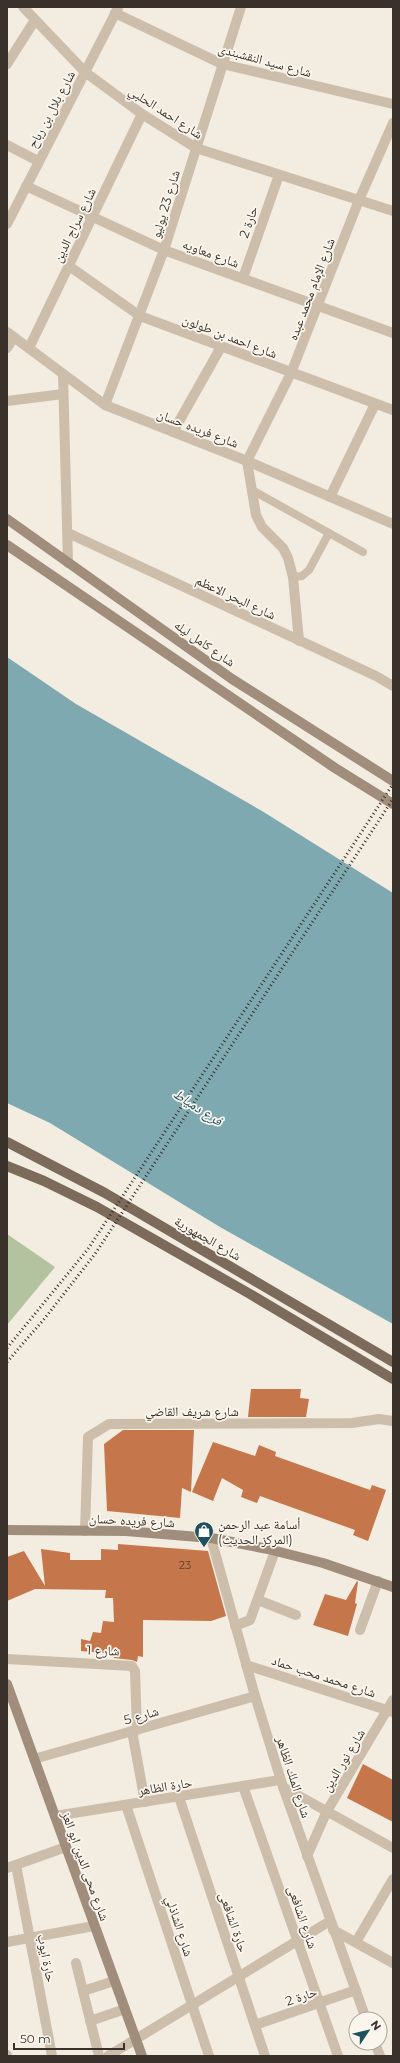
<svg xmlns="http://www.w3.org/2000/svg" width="400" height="2063" viewBox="0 0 400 2063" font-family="Montserrat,'Noto Naskh Arabic',sans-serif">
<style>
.green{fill:#b3c39f}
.water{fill:#7ea9b1}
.building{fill:#c6764b}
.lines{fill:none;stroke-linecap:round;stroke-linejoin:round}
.lane{stroke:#ccbeab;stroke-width:8}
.street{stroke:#ccbeab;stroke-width:10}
.secondary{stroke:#a08d7c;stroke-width:10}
.primary{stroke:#7c6a5b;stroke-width:10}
.rail{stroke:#3a312a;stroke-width:3;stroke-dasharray:1 3;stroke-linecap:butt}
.labels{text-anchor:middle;stroke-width:3.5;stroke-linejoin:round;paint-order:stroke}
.number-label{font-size:11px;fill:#5d4232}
.street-label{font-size:13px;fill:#3a312a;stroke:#faf6ed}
.poi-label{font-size:13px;fill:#3a312a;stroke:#faf6ed;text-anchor:start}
.water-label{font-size:14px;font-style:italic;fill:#1f515c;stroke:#faf6ed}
</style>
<rect width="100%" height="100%" fill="#f3ece0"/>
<polygon class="green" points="7,1234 55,1267 7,1325"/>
<polygon class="water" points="7,657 76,704 262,811 393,893 393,1324 220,1227 50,1123 7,1103"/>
<g class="building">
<polygon points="251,1389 301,1389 300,1398 309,1399 306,1417 248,1417"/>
<polygon points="123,1430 194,1430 191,1492 182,1488 180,1518 107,1511 104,1444"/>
<polygon points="213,1442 255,1456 259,1445 276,1452 275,1456 370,1490 372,1485 386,1490 368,1541 353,1535 355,1530 260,1496 257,1503 241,1497 243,1490 222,1478 213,1501 192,1492"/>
<polygon points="118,1544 208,1551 226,1616 211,1621 143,1620 143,1657 138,1656 137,1662 132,1660 114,1658 113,1654 81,1651 81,1639 90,1641 93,1632 101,1633 103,1621 114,1622 113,1598 105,1598 106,1590 35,1589 7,1601 7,1557 24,1551 45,1586 41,1549 70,1553 70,1560 101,1560 101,1549 118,1550"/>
<polygon points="357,1581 358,1582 355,1603 357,1604 348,1636 313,1625 325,1594 346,1600"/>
<polygon points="363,1764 393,1780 393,1822 347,1798"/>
</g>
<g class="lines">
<g class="lane">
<polyline points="252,490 363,552"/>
<polyline points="293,577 302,576 309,570 329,533"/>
</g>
<g class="street">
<polyline points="23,7 85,72 142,114 196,148 393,211"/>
<polyline points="115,13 222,64 393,104"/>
<polyline points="7,64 35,20"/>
<polyline points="7,145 38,161"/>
<polyline points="26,186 164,250 393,333"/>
<polyline points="7,224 118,8"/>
<polyline points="69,266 140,316 393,410"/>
<polyline points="243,278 279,175"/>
<polyline points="7,332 105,405 247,461 393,524"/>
<polyline points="7,348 14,337"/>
<polyline points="29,348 142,114"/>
<polyline points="63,374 68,563"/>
<polyline points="7,401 63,394"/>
<polyline points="105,405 164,250 241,7"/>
<polyline points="173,432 221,347"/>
<polyline points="330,497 375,404"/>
<polyline points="68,533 376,676 393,686"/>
<polyline points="299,641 293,577 288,558 283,548 262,527 256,515 247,461 291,373 359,200 393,123"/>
<polyline points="85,1531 88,1437 109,1424 352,1423 379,1419 393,1421"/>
<polyline points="211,1538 255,1696 283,1787 366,2019"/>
<polyline points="258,1600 296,1615"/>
<polyline points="235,1626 250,1620 275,1551"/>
<polyline points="360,1630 378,1581"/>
<polyline points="7,1659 132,1666 135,1671 137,1730"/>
<polyline points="246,1665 393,1712"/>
<polyline points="132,1731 145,1802"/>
<polyline points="34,1759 255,1696"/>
<polyline points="243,1786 338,2056"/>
<polyline points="283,1787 393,1848"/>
<polyline points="179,1797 265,2056"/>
<polyline points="126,1805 209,2056"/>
<polyline points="55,1816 280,1780"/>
<polyline points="307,1856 327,1811 393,1700"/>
<polyline points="16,1865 52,2056"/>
<polyline points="7,1868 66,1847"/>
<polyline points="333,1930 393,1963"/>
<polyline points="7,1942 94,1926"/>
<polyline points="356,1942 393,1879"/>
<polyline points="76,1963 99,2056"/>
<polyline points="83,1991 114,1981"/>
<polyline points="90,2021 125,2009"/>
<polyline points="255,2025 356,1990"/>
<polyline points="375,2043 380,2056"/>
<polyline points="7,2055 7,2056"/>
<polyline points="108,2056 330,1921"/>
</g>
<g class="secondary">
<polyline points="7,519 232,679 393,781"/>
<polyline points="7,545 335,768 393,804"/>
<polyline points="7,1530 126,1531 211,1538 268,1549 323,1563 393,1587"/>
<polyline points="7,1684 142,2056"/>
</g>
<g class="primary">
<polyline points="7,1142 105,1193 393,1362"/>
<polyline points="7,1166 44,1181 97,1207 250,1294 393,1379"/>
</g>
<g class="rail">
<polyline points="7,1348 88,1249 393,784"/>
<polyline points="7,1362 45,1318 95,1254 393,799"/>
</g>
</g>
<defs>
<g id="shop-pin" transform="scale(1)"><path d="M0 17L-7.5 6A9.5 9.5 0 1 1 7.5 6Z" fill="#1f515c" stroke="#faf6ed"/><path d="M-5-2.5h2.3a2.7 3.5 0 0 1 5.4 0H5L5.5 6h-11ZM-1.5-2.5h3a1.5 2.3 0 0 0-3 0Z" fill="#fff"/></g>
</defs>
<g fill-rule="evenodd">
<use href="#shop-pin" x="204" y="1531"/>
</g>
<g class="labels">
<g class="number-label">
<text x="185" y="1569">23</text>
</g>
<g class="street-label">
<text transform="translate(265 60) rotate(15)" y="5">شارع سيد النقشبندى</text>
<text transform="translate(51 109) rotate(-62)" y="5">شارع بلال بن رباح</text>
<text transform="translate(166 112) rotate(33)" y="5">شارع احمد الحلبي</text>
<text transform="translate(165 204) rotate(-73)" y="5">شارع 23 يوليو</text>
<text transform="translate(248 222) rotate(-71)" y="5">حارة 2</text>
<text transform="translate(74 225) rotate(-64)" y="5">شارع سراج الدين</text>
<text transform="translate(211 253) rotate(20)" y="5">شارع معاويه</text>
<text transform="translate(311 289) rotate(-69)" y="5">شارع الإمام محمد عبده</text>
<text transform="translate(230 336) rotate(21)" y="5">شارع احمد بن طولون</text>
<text transform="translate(198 428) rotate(21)" y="5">شارع فريده حسان</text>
<text transform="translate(236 597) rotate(25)" y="5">شارع البحر الاعظم</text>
<text transform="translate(205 643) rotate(35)" y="5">شارع كامل ليله</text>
<text transform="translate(208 1238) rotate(30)" y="5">شارع الجمهورية</text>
<text x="192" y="1416">شارع شريف القاضي</text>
<text transform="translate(132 1520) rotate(3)" y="5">شارع فريده حسان</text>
<text transform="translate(103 1650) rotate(2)" y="5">شارع 1</text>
<text transform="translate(324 1676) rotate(18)" y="5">شارع محمد محب حماد</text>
<text transform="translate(141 1715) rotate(-16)" y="5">شارع 5</text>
<text transform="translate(343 1760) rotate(-59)" y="5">شارع نور الدين</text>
<text transform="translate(294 1777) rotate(72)" y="5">شارع الملك الظاهر</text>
<text transform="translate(165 1786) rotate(-9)" y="5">حارة الظاهر</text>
<text transform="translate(86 1866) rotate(70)" y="5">شارع محى الدين ابو العز</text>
<text transform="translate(303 1917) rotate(71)" y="5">شارع الشافعى</text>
<text transform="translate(234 1922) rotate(71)" y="5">حارة الشافعى</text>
<text transform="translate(180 1926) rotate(72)" y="5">شارع الشاذلي</text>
<text transform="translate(47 1958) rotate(79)" y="5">حارة ايوب</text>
<text transform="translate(301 1996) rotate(-19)" y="5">حارة 2</text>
</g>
<g class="poi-label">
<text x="218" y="1529">أسامة عبد الرحمن<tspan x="218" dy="15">(المركز الحديث)</tspan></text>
</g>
<g class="water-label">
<text transform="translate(198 1107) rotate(33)" y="5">فرع دمياط</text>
</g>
</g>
<rect width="400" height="2063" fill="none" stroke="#3a312a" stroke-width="16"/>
<g transform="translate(368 2031) rotate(55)"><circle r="19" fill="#faf6ed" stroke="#ada79f"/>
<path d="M0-3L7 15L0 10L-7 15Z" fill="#1f515c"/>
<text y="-6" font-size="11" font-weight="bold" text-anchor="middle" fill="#3a312a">N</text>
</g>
<path d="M14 2043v6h110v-6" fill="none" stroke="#3a312a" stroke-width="2"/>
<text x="20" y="2043" font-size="12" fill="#3a312a" stroke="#faf6ed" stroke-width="3" paint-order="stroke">50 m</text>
</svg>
